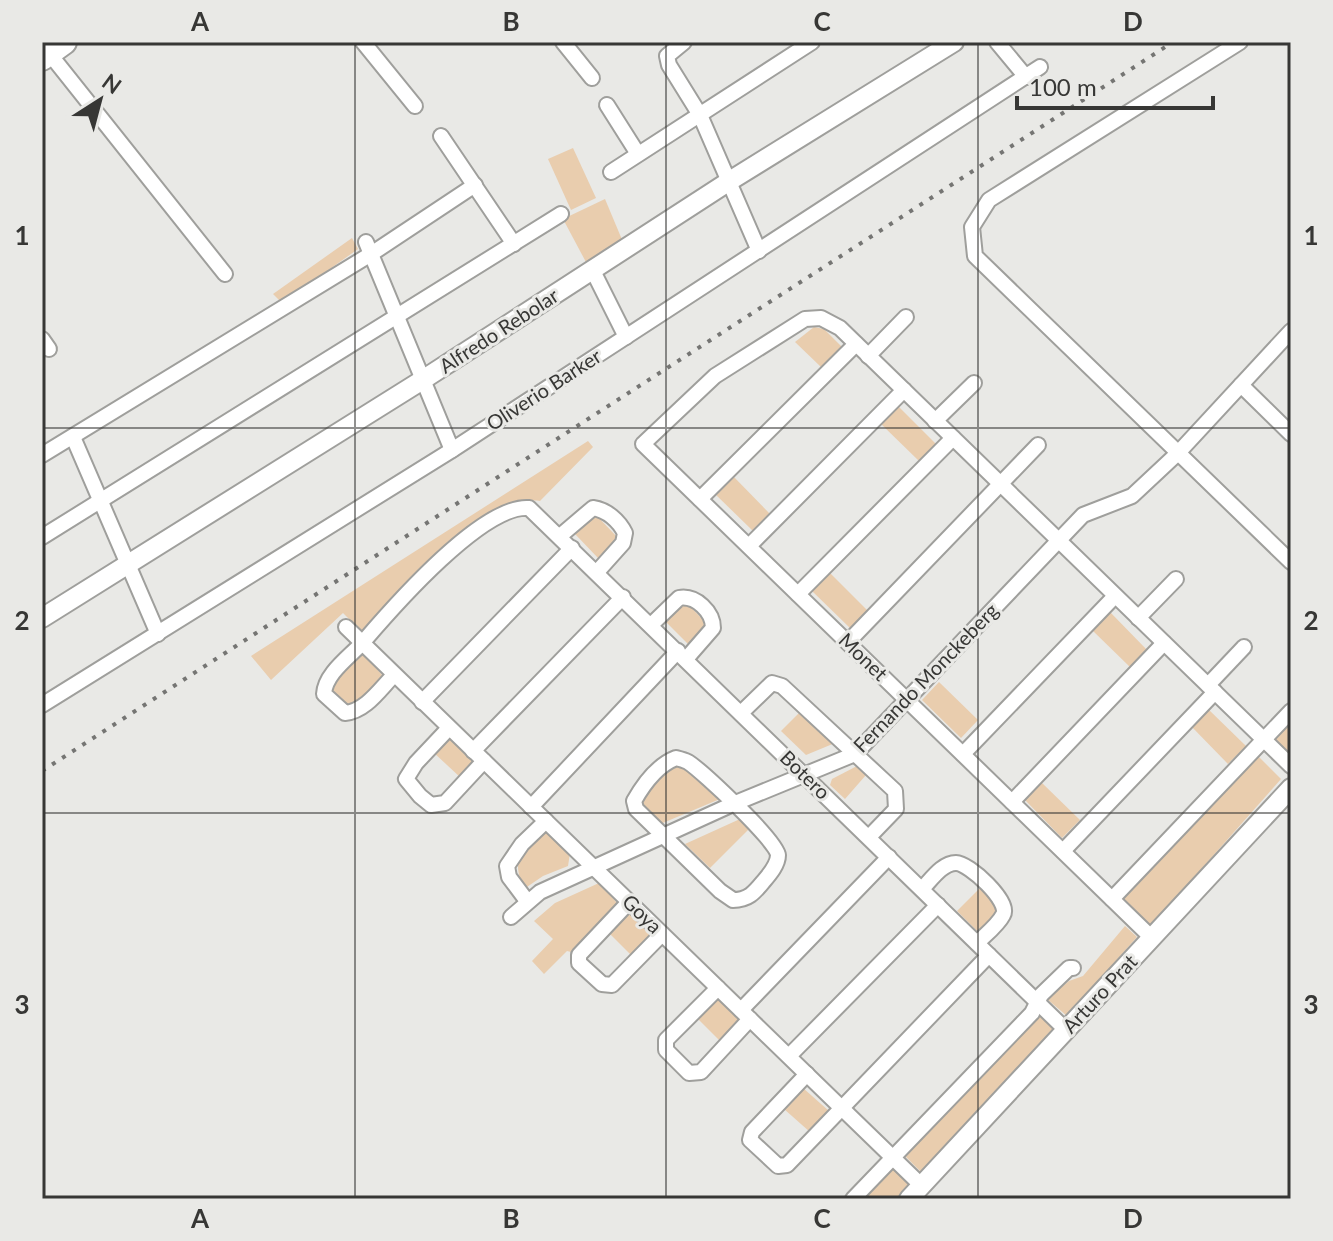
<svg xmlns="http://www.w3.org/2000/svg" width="1333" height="1241" viewBox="0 0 1333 1241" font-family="Lato,sans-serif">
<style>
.green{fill:#e9cdae}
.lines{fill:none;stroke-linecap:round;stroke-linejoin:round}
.minor-casing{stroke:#9f9f9c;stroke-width:18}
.tertiary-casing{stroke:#9f9f9c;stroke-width:22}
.primary-casing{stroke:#9f9f9c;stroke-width:28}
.minor{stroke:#fff;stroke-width:14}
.tertiary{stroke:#fff;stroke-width:18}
.primary{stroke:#fff;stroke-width:24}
.rail{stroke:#757573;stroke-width:4;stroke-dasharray:4 8;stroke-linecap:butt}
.grid{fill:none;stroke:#373735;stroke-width:2;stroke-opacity:0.55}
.labels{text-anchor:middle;stroke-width:6;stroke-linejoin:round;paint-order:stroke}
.street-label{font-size:20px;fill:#373735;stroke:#e9e9e6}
.neatline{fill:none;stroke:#373735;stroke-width:3}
.grid-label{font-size:26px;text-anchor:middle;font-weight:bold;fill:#373735}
</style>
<rect width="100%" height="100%" fill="#e9e9e6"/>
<g class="green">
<polygon points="573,148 596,198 571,210 548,159"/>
<polygon points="605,199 623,242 587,264 563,219"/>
<polygon points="352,238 358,249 282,303 273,294"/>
<polygon points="814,327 824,329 842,347 821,367 795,342"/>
<polygon points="898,406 936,444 919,461 880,423"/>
<path d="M588 441 593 447 540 501C486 493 402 593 367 630L362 632 343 613 271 680 251 656Z"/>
<polygon points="732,475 770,514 753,531 714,493"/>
<polygon points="595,514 619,539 599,559 575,534"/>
<polygon points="830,573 868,611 851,629 812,591"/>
<polygon points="684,600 708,625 689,645 664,620"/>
<polygon points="1110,612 1148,651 1131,668 1092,630"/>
<polygon points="363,654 384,677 356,705 344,707 332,694 329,687"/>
<polygon points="939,682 978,720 961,738 922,700"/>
<polygon points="1207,708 1246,746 1228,764 1190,725"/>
<polygon points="801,711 835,743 806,755 781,731"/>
<polygon points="1291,723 1291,756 1273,741"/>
<polygon points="448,736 476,762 461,778 433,752"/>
<polygon points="1258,756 1281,779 1150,927 1134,913 1122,896"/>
<polygon points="674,765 685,766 720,799 658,825 641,807 641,799"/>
<polygon points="857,766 866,775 845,799 830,785 832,779"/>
<polygon points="1041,782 1080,820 1062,838 1024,799"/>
<polygon points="740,819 750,828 710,868 685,844"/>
<path d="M545 830 570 853 568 866 543 876 524 889C510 856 522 853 545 830Z"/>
<polygon points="599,883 618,904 571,952 567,951 544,974 532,961 553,939 534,921 555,903"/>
<polygon points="980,888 998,906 998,912 978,932 957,911"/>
<polygon points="628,912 652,937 633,957 608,932"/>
<polygon points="1125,926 1137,937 1067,1016 1047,999 1069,981 1083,976"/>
<polygon points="717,998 741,1022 721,1042 697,1018"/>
<polygon points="1038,1014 1055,1029 1004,1082 923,1174 904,1155"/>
<polygon points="803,1088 829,1111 810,1132 784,1109"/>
<polygon points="893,1168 911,1184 896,1199 862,1199"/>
</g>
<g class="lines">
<g class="minor-casing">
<g id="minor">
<polyline points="363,42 415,106"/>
<polyline points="563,42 592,78"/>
<polyline points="684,42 667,56 669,65 700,115 759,251"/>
<polyline points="997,42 1026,77"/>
<polyline points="1240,42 989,200 972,227 975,256 1291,562"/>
<polyline points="49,53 225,274"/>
<polyline points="607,105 638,154"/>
<polyline points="441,136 514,244"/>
<polyline points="611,172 812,42"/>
<polyline points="366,242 452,450"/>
<polyline points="593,271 626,337"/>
<polyline points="42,339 49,349"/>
<polyline points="868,356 906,317"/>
<polyline points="1241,385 1291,434"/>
<polyline points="935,421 974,383"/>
<polyline points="73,437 158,634"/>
<polyline points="42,455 371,254 475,185"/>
<polyline points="700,499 856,344"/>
<path d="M560 536 593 508C607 510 619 521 625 533L623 543 597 572"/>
<polyline points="42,537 561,214"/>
<polyline points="749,546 904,390"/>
<polyline points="798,594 953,438"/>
<polyline points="1138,618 1176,579"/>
<path d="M651 625 679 598C696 595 713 612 713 628L686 659"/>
<polyline points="346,627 921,1185"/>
<polyline points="848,642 1038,445"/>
<path d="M394 675C380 689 366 711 345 713L324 694C325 673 351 656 364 641 394 606 483 504 529 508L1066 1030"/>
<polyline points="1208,685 1244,647"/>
<polyline points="422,702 572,548"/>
<polyline points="42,705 452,450 1040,67"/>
<polyline points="741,713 772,683 782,686 895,791 896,809 869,837"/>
<polyline points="449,728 416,763 406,779 420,796 431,805 445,803 484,761"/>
<polyline points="473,751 623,597"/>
<polyline points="963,754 1115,596"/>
<path d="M676 758C680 759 684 760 688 762 702 771 778 842 778 855 778 865 769 875 763 882 754 893 748 900 733 900L720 891 636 809 634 801C643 785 658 765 676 758Z"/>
<polyline points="1012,802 1164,643"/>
<polyline points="531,807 678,651"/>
<polyline points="1063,851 1215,692"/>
<path d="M922 889C931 880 942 863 956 863 969 863 1011 902 1003 915 998 925 985 935 977 943"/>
<polyline points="1112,899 1291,711"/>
<polyline points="527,901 509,877 507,866 522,844 546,821"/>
<polyline points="629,902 579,955 579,963 602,984 612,985 662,934"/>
<polyline points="511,917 540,892 733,804 855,754 1083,515 1132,496 1178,453 1291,331"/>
<polyline points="1152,938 643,444 715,376 805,319 821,318 840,328 1291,766"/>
<polyline points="718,988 666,1040 666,1050 689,1073 701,1072 750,1019"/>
<polyline points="741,1010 889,857"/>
<polyline points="789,1056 938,905"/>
<polyline points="807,1074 752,1132 750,1140 778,1166 787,1165 989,955"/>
<polyline points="853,1199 1032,1013 1041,995 1069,968 1073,968"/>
</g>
</g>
<g class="tertiary-casing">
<g id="tertiary">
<polyline points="42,618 424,379 728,182 954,42"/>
<polyline points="909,1199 1291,788"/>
</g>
</g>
<g class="primary-casing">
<polyline id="primary" points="42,58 64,42"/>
</g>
<use href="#minor" class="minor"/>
<use href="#tertiary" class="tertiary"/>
<use href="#primary" class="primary"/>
<polyline class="rail" points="42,771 1173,42"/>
</g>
<path class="grid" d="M355 42V1199M666 42V1199M978 42V1199M42 428H1291M42 813H1291"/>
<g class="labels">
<g class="street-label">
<text transform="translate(499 331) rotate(-33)" y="7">Alfredo Rebolar</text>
<text transform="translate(544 390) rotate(-33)" y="7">Oliverio Barker</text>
<text transform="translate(863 657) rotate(44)" y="7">Monet</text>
<text transform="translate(926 678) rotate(-46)" y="7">Fernando Monckeberg</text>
<text transform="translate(805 775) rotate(44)" y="7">Botero</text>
<text transform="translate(642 914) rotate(44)" y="7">Goya</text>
<text transform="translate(1100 994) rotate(-47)" y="7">Arturo Prat</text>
</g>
</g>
<rect width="1333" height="1241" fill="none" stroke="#e9e9e6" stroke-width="88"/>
<g transform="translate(100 100) rotate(36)" stroke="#e9e9e6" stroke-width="6" paint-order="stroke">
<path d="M0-6L14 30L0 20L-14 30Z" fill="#373735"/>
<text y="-12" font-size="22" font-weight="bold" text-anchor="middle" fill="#373735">N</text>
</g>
<path d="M1017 96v12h196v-12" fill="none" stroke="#373735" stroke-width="4"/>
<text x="1029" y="96" font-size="24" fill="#373735" stroke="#e9e9e6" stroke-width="6" paint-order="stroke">100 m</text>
<rect x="44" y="44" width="1245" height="1153" class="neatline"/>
<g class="grid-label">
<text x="200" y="31">A</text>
<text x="511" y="31">B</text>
<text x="822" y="31">C</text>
<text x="1133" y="31">D</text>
<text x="22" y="245">1</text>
<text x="1311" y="245">1</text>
<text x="22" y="630">2</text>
<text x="1311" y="630">2</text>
<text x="22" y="1014">3</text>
<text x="1311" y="1014">3</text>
<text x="200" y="1228">A</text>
<text x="511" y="1228">B</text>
<text x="822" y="1228">C</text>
<text x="1133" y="1228">D</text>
</g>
</svg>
